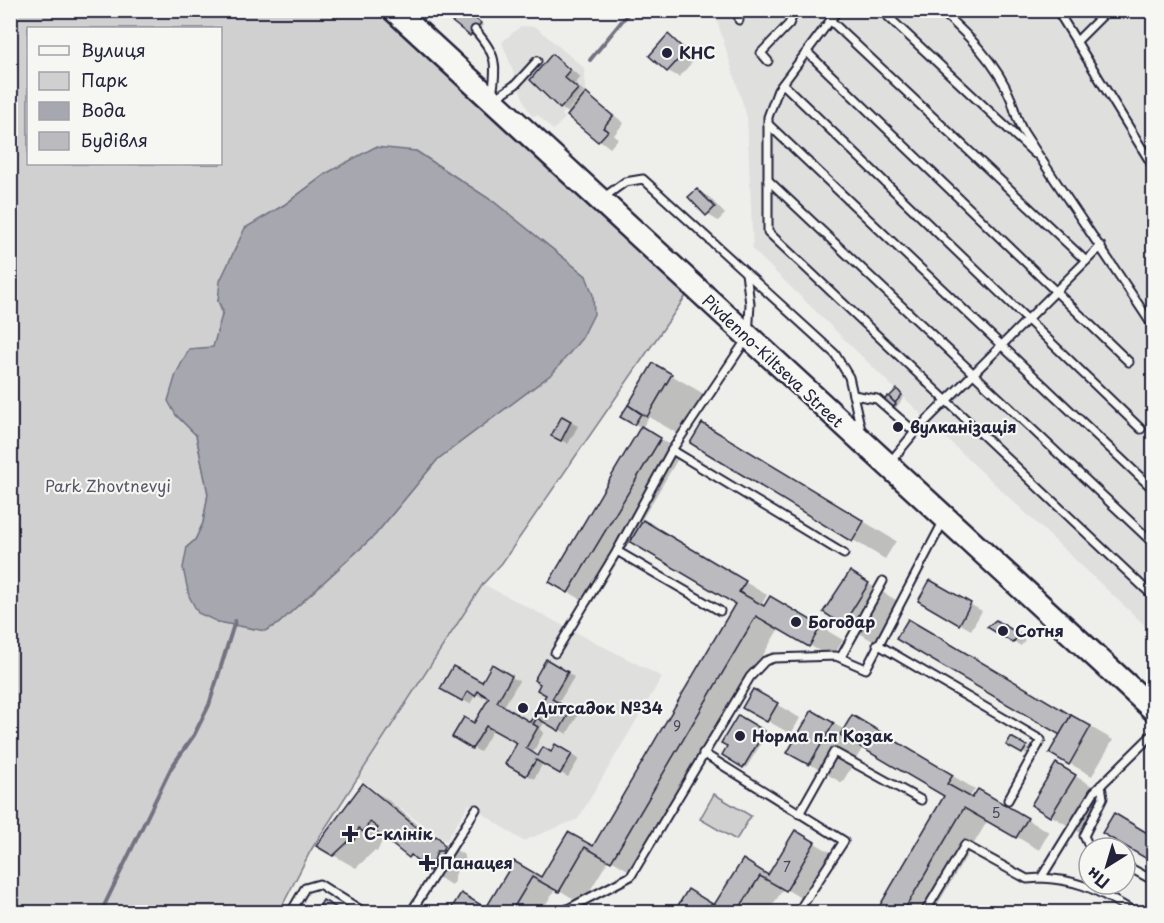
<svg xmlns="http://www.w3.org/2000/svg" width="1164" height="923" viewBox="0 0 1164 923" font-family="'Playpen Sans',sans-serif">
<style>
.built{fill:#dfdfde}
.green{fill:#d0d0d1;stroke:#797986;stroke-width:1.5;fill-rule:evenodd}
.water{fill:#a7a7af;stroke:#727281;stroke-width:1.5}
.shadow{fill:#0003}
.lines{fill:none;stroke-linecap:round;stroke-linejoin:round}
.stream{stroke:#727281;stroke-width:4}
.building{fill:#bbbbbf;stroke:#22223b;stroke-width:1.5}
.lane-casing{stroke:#22223b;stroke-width:11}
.primary-casing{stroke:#22223b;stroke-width:27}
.lane{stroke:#f6f6f2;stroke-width:7}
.primary{stroke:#f6f6f2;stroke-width:22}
.poi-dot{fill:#22223b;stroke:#f6f6f2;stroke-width:2}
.labels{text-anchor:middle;stroke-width:4.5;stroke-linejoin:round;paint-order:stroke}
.number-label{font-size:14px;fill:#48485c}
.poi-label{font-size:16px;font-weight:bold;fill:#22223b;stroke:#f6f6f2;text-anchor:start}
.street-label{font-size:16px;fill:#22223b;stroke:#f6f6f2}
.park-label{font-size:16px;fill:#565668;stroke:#f6f6f2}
</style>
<rect width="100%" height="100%" fill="#eeeeeb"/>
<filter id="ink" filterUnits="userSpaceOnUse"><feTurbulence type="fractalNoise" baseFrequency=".0167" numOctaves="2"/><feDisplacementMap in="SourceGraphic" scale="12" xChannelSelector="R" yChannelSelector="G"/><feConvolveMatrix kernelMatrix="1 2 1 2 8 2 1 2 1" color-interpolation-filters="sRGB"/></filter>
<g filter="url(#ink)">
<g class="built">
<polygon points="714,11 1153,11 1153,633 929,422 753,250 747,117"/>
<polygon points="521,26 536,27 584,68 586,88 562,115 565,118 553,130 538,115 532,116 526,106 502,42"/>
<polygon points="483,584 662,677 578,819 523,841 469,804 446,841 356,777"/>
</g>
<g class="green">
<path d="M10 11H393L692 287 502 563 483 584 311 850 279 912H11ZM28 28H220V164H28ZM416 151 494 202 586 276 553 373 438 459 375 535 278 624 238 625 218 622 187 547 195 540 203 523 208 494 196 435 176 415 189 350 213 348C220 332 226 317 218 301L245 229 284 205 327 173Z"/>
<polygon points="714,794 751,816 736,840 700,819"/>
</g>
<polygon class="water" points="375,147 416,151 494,202 586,276 593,295 594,314 582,338 553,373 438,459 375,535 278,624 265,631 218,622 198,613 189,596 183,568 187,547 195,540 203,523 208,494 196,435 176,415 168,401 176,374 189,349 213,347 223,311 218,301 220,281 245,228 284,205 327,173"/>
<g class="shadow">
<polygon points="465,11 483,25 474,36 471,35"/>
<polygon points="668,36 696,58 679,77 668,71"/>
<polygon points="553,56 581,77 575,84 624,123 614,135 618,139 610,148 569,116 570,114 561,108 532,80"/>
<polygon points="697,191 709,197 725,214 718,221 707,214"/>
<polygon points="654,365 704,394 680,435 649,417 642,428 623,417"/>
<polygon points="900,393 904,397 891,415 880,406"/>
<polygon points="563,418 578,426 568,444 553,435"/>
<polygon points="642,428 682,452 641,521 767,595 761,606 765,608 771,598 843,640 832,658 779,628 635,874 609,859 582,904 556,888 541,912 451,912 461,895 487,910 515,863 542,879 569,834 594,848 737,604 630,541 591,605 551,582"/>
<polygon points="735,443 896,541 885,559 853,540"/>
<polygon points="850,573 901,603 876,643 825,612"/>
<polygon points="931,582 982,611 971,630 920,601"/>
<polygon points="909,621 1113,740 1092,776 1051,753 1062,734"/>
<polygon points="997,622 1025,640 1021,646 989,626"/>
<polygon points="546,661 574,677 558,704 578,715 567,734 545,721 540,730 544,732 532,754 539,758 552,754 556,746 579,759 568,777 543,763 534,779 507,763 519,743 494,728 480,752 454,737 475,725 491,697 485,694 483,698 476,694 470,704 442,688 482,685 493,667 519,681 503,708 531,724 548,694"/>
<polygon points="754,691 800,718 791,734 744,708"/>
<polygon points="813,712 845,730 853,717 975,789 969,798 973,800 978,791 1049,832 1039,850 988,820 933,912 877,912 946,795 863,747 842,783 789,752"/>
<polygon points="738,717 767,734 746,768 724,755"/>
<polygon points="1011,739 1029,749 1026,754 1008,745"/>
<polygon points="1056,765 1108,795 1084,835 1033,805"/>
<polygon points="363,785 386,798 435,839 463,854 466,860 460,863 454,878 455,882 451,885 425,869 422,864 390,840 387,844 382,841 377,852 374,851 356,868 333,855"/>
<polygon points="796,832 837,856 809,903 784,888 768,912 675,912 688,891 715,907 743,861 769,877"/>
</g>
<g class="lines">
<g class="stream">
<polyline points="590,60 631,10"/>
<polyline points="101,912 171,768 194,735 209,705 235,621"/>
</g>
</g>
<g class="building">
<polygon points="460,10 465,10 481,23 470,36 451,21"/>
<polygon points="668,34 686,51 667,72 649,56"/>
<polygon points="552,54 570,70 564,77 578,89 560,109 530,80"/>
<polygon points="586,93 613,116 603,128 608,131 598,142 567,116"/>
<polygon points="697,189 715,207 706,216 688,197"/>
<polygon points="653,363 672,374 647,417 628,405"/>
<polygon points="897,389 902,395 895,403 889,397"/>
<polygon points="888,396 896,404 887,414 878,406"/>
<polygon points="628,405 641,414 634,425 620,417"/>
<polygon points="562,416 571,421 561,441 551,436"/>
<polygon points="702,423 864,521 852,542 690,443"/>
<polygon points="641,426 661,438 568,593 549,582"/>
<polygon points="643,520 746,581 739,592 764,606 770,596 821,626 809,647 756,616 611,862 585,847 559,892 532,877 511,912 488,912 478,907 475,912 449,912 461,893 486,908 514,861 541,877 568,832 593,846 735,604 630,542"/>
<polygon points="850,571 869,583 843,625 823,612"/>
<polygon points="930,580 971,603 959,625 918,601"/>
<polygon points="908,619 1071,715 1060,735 896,639"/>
<polygon points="996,620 1019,634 1013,643 987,627"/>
<polygon points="546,659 568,672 552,699 571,710 559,731 537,718 533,724 538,727 526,748 538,756 543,747 551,752 555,744 572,754 560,774 536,760 526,776 505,764 517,743 486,726 472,749 452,737 464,717 474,723 489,698 478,691 475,696 468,691 462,701 440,689 453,666 482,682 492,664 512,676 497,702 530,722 546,695 537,690 540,684 534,680"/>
<polygon points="753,689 778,703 767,722 742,708"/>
<polygon points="812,710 834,723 809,765 787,753"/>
<polygon points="738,715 765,731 743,768 722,755 727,746 721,743"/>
<polygon points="852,715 953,775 947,784 972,798 978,789 1028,818 1016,838 964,808 903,912 876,912 944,796 840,735"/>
<polygon points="1071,715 1091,726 1069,765 1049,753"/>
<polygon points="1011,737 1027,746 1022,754 1006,745"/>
<polygon points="1056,763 1076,775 1050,817 1031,805"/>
<polygon points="363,783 432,840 436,836 440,839 444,846 442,851 437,851 431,871 424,870 423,866 411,855 409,858 375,831 378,828 370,822 363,832 359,828 354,840 351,839 333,856 316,846"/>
<polygon points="1114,813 1154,837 1154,863 1102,833"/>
<polygon points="795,830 815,842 786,891 760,876 737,912 718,912 706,905 701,912 674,912 688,889 714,905 743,859 768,875"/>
<polygon points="323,900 344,912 316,912"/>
<polygon points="1019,907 1029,912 1016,912"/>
</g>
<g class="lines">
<g class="lane-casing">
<g id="lane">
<polyline points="451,10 456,15"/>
<polyline points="738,10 739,20"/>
<polyline points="838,10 778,90 768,117 768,232 1154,597"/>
<polyline points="881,10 1035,154"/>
<path d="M940 10C968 35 997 63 1011 99 1015 110 1017 122 1024 133 1066 198 1111 262 1154 328"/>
<polyline points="1057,10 1154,168"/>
<polyline points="831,21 1086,261"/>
<path d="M475 30C497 55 497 63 492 96"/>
<polyline points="1076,42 1108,10"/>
<polyline points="807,52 1129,362"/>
<polyline points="768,61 761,53 789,24 795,10"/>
<polyline points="783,84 1141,429"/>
<polyline points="496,98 516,84 537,61"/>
<polyline points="768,124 1154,490"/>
<polyline points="768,180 1154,544"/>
<polyline points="604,197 625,182 643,179 835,354 849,377 861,430"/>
<polyline points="853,395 877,399 915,432"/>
<polyline points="672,450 844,554"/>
<polyline points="891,461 915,432 1101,246"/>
<polyline points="617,551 720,611"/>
<polyline points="877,644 1041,740 1008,800"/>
<polyline points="555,653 617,551 672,450 748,337 750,304 746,273"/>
<polyline points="841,657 883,581"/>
<polyline points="703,753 844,841 798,912"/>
<polyline points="799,814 834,752 921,800"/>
<polyline points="1095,848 1088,844 1084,836 1103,798 1101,785"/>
<polyline points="1125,865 1154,881"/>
<path d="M1041 878C1084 880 1098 892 1135 912"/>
<polyline points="291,912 305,888 319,884 364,912"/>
<polyline points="411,912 476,809"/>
<polyline points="562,912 631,876 750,677 765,661 774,658 836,656 866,669 944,520"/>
<polyline points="925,912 965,845 1027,879 1041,878 1094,792 1154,733"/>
</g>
</g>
<g class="primary-casing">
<polyline id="primary" points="394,10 1154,710"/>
</g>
<use href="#lane" class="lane"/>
<use href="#primary" class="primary"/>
</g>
</g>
<g class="poi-dot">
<circle cx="667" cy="53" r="6"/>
<circle cx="898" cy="427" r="6"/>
<circle cx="796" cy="622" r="6"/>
<circle cx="1003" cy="631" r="6"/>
<circle cx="523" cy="708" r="6"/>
<circle cx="740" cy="736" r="6"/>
<path d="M347 825h6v6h6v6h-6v6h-6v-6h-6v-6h6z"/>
<path d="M424 854h6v6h6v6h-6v6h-6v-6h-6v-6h6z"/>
</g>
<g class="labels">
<g class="number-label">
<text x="677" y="731">9</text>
<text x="996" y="818">5</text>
<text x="787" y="872">7</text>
</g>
<g class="poi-label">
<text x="679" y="59">КНС</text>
<text x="910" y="433">вулканізація</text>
<text x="808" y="628">Богодар</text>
<text x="1015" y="637">Сотня</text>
<text x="535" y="714">Дитсадок №34</text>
<text x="752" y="742">Норма п.п Козак</text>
<text x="364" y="840">С-клінік</text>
<text x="440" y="869">Панацея</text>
</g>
<g class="street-label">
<text transform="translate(773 361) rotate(43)" y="6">Pivdenno-Kiltseva Street</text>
</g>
<g class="park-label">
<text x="108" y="492">Park Zhovtnevyi</text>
</g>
</g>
<rect width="1164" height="923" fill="none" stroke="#f6f6f2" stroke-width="36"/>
<rect x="18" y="18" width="1128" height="887" fill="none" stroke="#22223b" stroke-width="2" filter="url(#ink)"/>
<rect x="27" y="27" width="195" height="138" fill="#f6f6f2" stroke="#a1a1a9" stroke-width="1.5"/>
<rect x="39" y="46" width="30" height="9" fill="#f6f6f2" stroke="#a1a1a9" stroke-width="1.5"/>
<text x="81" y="57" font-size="18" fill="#22223b">Вулиця</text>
<rect x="39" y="72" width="30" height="18" fill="#d0d0d1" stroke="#a1a1a9" stroke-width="1.5"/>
<text x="81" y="87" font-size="18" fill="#22223b">Парк</text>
<rect x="39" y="102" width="30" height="18" fill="#a7a7af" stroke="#a1a1a9" stroke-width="1.5"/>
<text x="81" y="117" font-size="18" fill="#22223b">Вода</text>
<rect x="39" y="132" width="30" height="18" fill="#bbbbbf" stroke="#a1a1a9" stroke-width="1.5"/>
<text x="81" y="147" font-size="18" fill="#22223b">Будівля</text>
<g transform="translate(1107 866) rotate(217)"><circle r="28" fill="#f6f6f2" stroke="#a1a1a9" stroke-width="1.5"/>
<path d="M0-4.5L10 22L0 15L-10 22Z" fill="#22223b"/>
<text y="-9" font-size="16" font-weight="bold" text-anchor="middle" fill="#22223b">Пн</text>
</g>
</svg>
